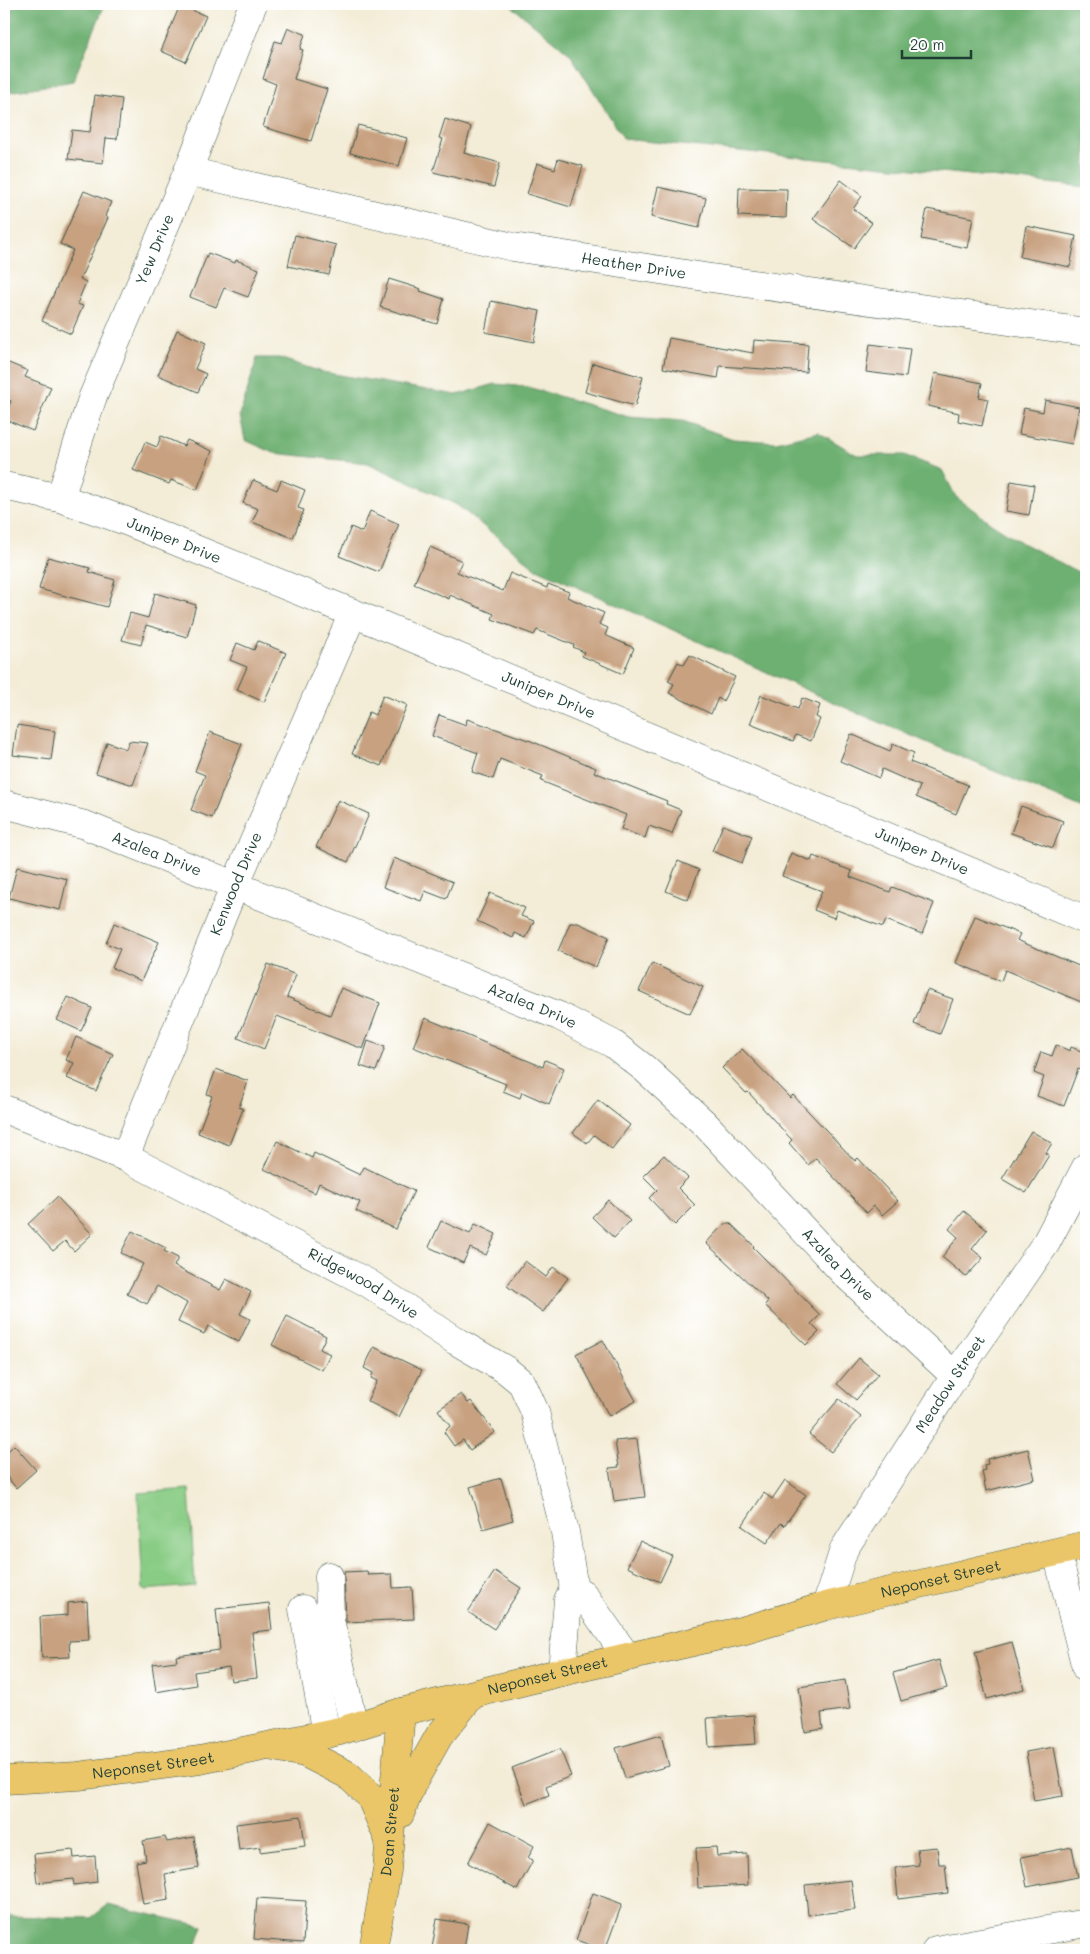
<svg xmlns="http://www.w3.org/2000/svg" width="1090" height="1954" viewBox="0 0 1090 1954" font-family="Mali,sans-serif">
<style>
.green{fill:#89cc85;stroke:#54845c}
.forest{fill:#6eb072;stroke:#467653}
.building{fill:#c8a180}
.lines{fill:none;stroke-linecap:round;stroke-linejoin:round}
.minor-casing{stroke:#3f574c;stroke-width:29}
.major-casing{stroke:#3f574c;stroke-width:29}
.minor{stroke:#fff;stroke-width:28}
.major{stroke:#ebc669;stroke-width:28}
.labels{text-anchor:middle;stroke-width:4;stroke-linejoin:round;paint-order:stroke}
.street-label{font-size:15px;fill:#1f3d34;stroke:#fff}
</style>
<rect width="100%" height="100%" fill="#fff"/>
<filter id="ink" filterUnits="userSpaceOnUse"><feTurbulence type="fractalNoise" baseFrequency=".02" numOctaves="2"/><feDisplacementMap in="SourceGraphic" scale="10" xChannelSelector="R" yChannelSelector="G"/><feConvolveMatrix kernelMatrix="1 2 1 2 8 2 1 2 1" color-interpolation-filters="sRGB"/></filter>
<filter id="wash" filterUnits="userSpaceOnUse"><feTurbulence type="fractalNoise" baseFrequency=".0096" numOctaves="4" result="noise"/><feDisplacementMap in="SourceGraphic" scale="20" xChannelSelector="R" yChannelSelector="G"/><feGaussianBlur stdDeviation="1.12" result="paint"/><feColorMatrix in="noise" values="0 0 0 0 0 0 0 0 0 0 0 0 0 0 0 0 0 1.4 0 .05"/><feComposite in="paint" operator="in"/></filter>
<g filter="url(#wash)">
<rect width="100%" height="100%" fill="#f3ecd6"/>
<polygon class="green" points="189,1489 195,1586 143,1590 138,1493"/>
<g class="forest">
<polygon points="4,4 105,4 73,81 4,93"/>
<polygon points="509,4 1086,4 1086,187 624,139 570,54"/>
<polygon points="257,358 279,358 322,372 457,395 495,384 528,387 629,417 683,421 733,439 776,442 818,432 857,455 904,455 942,470 956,497 991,523 1024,544 1086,576 1086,810 853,711 537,569 457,505 368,463 274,453 245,440 240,415"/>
<polygon points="108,1905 203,1926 195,1950 4,1950 4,1916 91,1918"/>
</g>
<g id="blocks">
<g class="building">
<polygon points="180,5 206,16 186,62 161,51"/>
<polygon points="288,28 305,34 300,49 303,50 294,79 327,89 311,141 263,127 276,84 263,79 275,41 282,43"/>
<polygon points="95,95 122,99 117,139 106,138 103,163 68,159 72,130 90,132"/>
<polygon points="445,119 471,127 464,153 500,163 494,187 433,172 443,139 439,138"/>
<polygon points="358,125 407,138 399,166 350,153"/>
<polygon points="558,159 583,166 571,207 527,194 537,163 555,169"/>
<polygon points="841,180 862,196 853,209 872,223 854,248 813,219"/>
<polygon points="658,187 706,198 699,228 651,217"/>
<polygon points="739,188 787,189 786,218 738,216"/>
<polygon points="84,191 111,202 105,216 108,218 80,279 86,282 77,304 83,306 71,334 42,321 73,250 60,244"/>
<polygon points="927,209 973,218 967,248 921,239"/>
<polygon points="1026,226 1076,236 1070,267 1020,257"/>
<polygon points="295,235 336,245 329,275 288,266"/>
<polygon points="208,253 235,263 236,260 259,269 248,297 224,288 216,307 190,297"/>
<polygon points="389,279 421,289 420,291 444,299 437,324 380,307"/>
<polygon points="491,301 540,311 534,342 485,332"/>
<polygon points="177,330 206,343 195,369 206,374 198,392 158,375"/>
<polygon points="669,338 753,353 754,340 808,344 806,372 720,366 718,378 663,368"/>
<polygon points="870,344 910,349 906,377 866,372"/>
<polygon points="4,361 28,371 25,377 51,387 33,431 4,419 11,401 4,398"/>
<polygon points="593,363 643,377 635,406 585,392"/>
<polygon points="935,373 982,383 979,397 988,399 982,426 958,421 959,413 928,406"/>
<polygon points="1045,400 1079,407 1072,444 1019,434 1024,408 1043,412"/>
<polygon points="161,436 184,446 187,440 212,451 197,490 171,480 169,484 133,470 145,442 157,447"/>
<polygon points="253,480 277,490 281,480 305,490 298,508 304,510 293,538 252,522 258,509 243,503"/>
<polygon points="1011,481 1034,485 1029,515 1006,511"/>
<polygon points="370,511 399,524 379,572 339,556 351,527 362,532"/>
<polygon points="430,547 462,561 457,572 503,591 510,573 547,588 548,584 569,592 567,597 604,613 599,624 608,628 605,635 634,648 623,674 582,656 584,652 573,647 574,645 537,630 534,635 492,619 494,614 450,595 449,599 414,584"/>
<polygon points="48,557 90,568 89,572 115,580 107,607 39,589"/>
<polygon points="155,593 196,605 187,637 146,625 141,645 122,640 130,613 148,618"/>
<polygon points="258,641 286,653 264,702 237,690 247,667 230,660 237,643 254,650"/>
<polygon points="690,655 735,677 723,701 718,698 711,714 669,693 674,684 668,681 678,662 684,665"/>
<polygon points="383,695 407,705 381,766 352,754 369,712 375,715"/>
<polygon points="761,695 798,709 802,698 820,705 816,717 820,719 811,741 796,735 793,741 750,724"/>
<polygon points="439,715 466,725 467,719 531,741 596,768 594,772 667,801 666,804 681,810 672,834 649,826 645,838 621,829 626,815 541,781 543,776 500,759 493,779 472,772 478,753 432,736"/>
<polygon points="17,725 55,731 51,760 13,755"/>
<polygon points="210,732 242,744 212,818 191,810 205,775 195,771"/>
<polygon points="851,734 890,751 893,744 914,753 910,762 968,785 956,814 916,797 920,786 882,769 879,778 840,761"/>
<polygon points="129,741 148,743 133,785 96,773 107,742 126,749"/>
<polygon points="338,800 369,814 348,862 316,847"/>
<polygon points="1021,806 1063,821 1053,848 1011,833"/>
<polygon points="723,825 752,836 742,863 712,851"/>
<polygon points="791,853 811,861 813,856 852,871 850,877 890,892 892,887 934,903 922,934 886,920 883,927 837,910 834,918 814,910 822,891 782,876"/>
<polygon points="394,858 453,882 446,899 425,891 421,901 383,887"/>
<polygon points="678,861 699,870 688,900 666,891"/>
<polygon points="17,867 67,879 60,910 9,898"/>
<polygon points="490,893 525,908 521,916 534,921 526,938 515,933 513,938 477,921"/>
<polygon points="975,916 1020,934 1017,940 1086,969 1086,1004 1005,970 1001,981 956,963"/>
<polygon points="114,923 159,942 141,981 112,968 120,949 106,943"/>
<polygon points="570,923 578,923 609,937 596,967 558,951"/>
<polygon points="652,963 703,987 690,1014 639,991"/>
<polygon points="268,964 296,975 287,997 330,1015 341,988 380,1003 363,1049 277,1016 264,1049 238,1038"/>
<polygon points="927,990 953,999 940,1034 914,1024"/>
<polygon points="68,997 92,1008 81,1031 57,1020"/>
<polygon points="425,1018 543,1067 545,1060 564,1068 549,1104 522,1092 520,1098 503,1091 506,1084 413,1047"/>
<polygon points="76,1037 113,1054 96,1091 67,1078 74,1063 66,1060"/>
<polygon points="368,1041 385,1047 376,1071 360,1066"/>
<polygon points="1056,1045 1070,1051 1071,1047 1086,1053 1086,1072 1078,1069 1064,1106 1037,1096 1044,1077 1034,1073 1041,1052 1052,1056"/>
<polygon points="742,1049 790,1098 793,1095 855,1161 858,1158 898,1201 882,1215 874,1206 867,1213 816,1158 808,1165 789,1143 792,1140 748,1092 746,1093 722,1068"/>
<polygon points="216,1069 248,1081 239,1107 243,1109 229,1145 198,1133 212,1096 207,1094"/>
<polygon points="598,1100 630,1125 612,1149 594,1135 587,1143 573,1133"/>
<polygon points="1031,1131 1052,1143 1046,1153 1049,1155 1026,1193 1002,1179"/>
<polygon points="277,1141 312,1158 314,1153 360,1175 364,1167 414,1191 396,1229 356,1211 360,1202 319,1183 315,1193 264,1169"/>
<polygon points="664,1155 688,1178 678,1188 695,1205 675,1225 649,1198 657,1190 643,1176"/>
<polygon points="57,1197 92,1234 74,1251 65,1241 53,1251 28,1224"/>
<polygon points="608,1200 630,1221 614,1238 592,1217"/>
<polygon points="964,1211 987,1230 972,1249 983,1258 966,1277 942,1257 958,1237 949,1229"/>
<polygon points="441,1221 470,1234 475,1224 496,1234 486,1255 470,1248 463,1263 429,1247"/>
<polygon points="724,1224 731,1224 754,1246 753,1247 764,1258 820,1315 811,1324 819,1332 806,1345 765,1305 768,1301 706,1243"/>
<polygon points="132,1231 166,1248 164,1251 178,1258 174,1266 220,1290 226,1279 251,1292 240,1314 250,1319 239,1342 208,1326 204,1334 178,1322 187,1303 157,1286 147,1304 127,1294 143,1264 121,1253"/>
<polygon points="525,1261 546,1277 553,1267 568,1278 543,1312 507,1286"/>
<polygon points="287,1316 326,1336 320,1349 330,1354 322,1370 272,1345"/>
<polygon points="603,1340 636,1401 609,1416 576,1354"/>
<polygon points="374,1347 422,1370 399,1417 367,1401 377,1381 371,1378 373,1373 364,1368"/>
<polygon points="859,1358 878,1374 856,1400 837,1384"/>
<polygon points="461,1394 468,1403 471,1401 495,1432 470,1450 463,1440 454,1446 444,1432 450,1426 438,1410"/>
<polygon points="839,1399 861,1417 831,1452 809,1434"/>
<polygon points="637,1439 645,1497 614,1501 609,1468 619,1467 615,1441"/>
<polygon points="14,1445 36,1470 16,1488 4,1473 4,1455"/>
<polygon points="1028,1449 1035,1479 986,1491 982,1471 985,1470 984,1465 988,1464 987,1459"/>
<polygon points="501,1478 513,1520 483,1529 470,1487"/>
<polygon points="785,1480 806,1495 784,1526 781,1523 767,1543 742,1526 764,1493 772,1499"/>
<polygon points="640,1541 672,1556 660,1582 627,1567"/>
<polygon points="367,1571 368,1575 392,1574 393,1588 412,1587 414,1619 346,1622 344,1572"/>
<polygon points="495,1571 521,1588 494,1629 468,1612"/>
<polygon points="87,1601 89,1640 69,1641 70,1657 42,1658 40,1617 68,1615 68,1603"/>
<polygon points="269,1603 272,1630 252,1632 257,1678 231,1681 229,1667 194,1672 196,1685 156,1692 152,1664 177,1661 176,1656 220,1650 216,1609"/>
<polygon points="1012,1642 1024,1689 987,1699 975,1652"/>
<polygon points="939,1660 947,1688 901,1701 893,1673"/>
<polygon points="845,1680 850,1709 821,1713 823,1729 805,1732 799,1687"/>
<polygon points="754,1715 756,1744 709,1747 707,1718"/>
<polygon points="661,1735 669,1766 625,1778 616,1748"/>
<polygon points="1054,1747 1063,1796 1034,1801 1026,1752"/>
<polygon points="560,1749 571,1776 546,1786 549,1795 526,1804 512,1768"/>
<polygon points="301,1816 305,1846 260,1852 260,1847 239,1850 236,1824"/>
<polygon points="490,1822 534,1846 528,1858 533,1860 517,1890 468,1863"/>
<polygon points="165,1837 167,1842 194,1837 199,1868 165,1874 169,1900 143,1904 136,1862 146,1860 143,1841"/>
<polygon points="716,1847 717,1856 747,1854 748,1885 698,1888 696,1848"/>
<polygon points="937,1847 939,1864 945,1864 948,1893 898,1899 895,1868 919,1865 917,1849"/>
<polygon points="1072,1847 1078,1877 1027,1887 1021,1857"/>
<polygon points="73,1850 74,1858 95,1856 97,1882 74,1885 73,1879 37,1883 34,1854"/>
<polygon points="851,1880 855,1910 808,1915 805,1885"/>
<polygon points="593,1893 622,1904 605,1950 576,1940"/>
<polygon points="257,1898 306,1901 303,1943 254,1939"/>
<polygon points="437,1919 468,1924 464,1950 432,1948"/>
</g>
</g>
</g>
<g filter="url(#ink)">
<use href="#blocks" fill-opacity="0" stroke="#3f574c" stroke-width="1"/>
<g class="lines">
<g class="minor-casing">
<g id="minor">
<path id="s1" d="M188 171 513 247 711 278 1086 332"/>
<path id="s2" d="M4 486 60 498 126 521 353 613 1086 920"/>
<path id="s3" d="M60 498 92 399 188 171 253 4"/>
<path id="s4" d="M4 804 85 825 559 1016 613 1044 645 1069 705 1124 844 1273 955 1376"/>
<path id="s5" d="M4 1109 125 1157 368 1283 456 1341 506 1370 522 1383 535 1412 565 1532 574 1589"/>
<path id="s6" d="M125 1157 235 885 353 613"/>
<polyline points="1057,1553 1086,1668"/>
<polyline points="329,1576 330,1620 354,1727"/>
<path id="s7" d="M826 1606 844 1549 955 1376 1046 1243 1086 1167"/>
<polyline points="303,1609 326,1734"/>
<polyline points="562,1672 568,1600 574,1589 583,1594 627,1657"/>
<polyline points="936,1950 1086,1923"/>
</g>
</g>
<g class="major-casing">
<g id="major">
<polyline points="275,1747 305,1753 348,1775 370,1796 389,1840"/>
<path id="s8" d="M4 1780 78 1776 200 1760 340 1731 401 1712 562 1672 745 1630 826 1606 1086 1545"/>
<polyline points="400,1814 412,1784 439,1736 472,1695"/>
<path id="s9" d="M373 1950 387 1870 401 1712"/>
</g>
</g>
<use href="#minor" class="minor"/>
<use href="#major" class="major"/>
</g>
</g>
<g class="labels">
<g class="street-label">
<text dy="5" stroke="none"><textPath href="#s3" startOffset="266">Yew Drive</textPath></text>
<text dy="5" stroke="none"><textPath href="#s1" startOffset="456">Heather Drive</textPath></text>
<text dy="5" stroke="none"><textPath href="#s2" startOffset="179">Juniper Drive</textPath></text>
<text dy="5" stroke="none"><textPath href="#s2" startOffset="584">Juniper Drive</textPath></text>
<text dy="5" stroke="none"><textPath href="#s2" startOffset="989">Juniper Drive</textPath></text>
<text dy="5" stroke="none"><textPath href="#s4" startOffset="161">Azalea Drive</textPath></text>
<text dy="5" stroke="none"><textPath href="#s6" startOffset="295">Kenwood Drive</textPath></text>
<text dy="5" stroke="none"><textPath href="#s4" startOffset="566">Azalea Drive</textPath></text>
<text dy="5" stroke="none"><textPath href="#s4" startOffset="971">Azalea Drive</textPath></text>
<text dy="5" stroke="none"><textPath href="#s5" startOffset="400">Ridgewood Drive</textPath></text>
<text dy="5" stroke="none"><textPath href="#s7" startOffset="256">Meadow Street</textPath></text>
<text dy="5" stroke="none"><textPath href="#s8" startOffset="960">Neponset Street</textPath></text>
<text dy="5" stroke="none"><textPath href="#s8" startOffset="555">Neponset Street</textPath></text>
<text dy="5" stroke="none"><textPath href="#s8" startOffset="150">Neponset Street</textPath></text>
<text dy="5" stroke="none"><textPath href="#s9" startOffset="120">Dean Street</textPath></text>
</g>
</g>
<rect width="1090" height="1954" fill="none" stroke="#fff" stroke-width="20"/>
<path d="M902 50v8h69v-8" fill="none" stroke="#1f3d34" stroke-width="2.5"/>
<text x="910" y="50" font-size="15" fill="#1f3d34" stroke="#ffffff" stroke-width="4" paint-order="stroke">20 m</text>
</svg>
